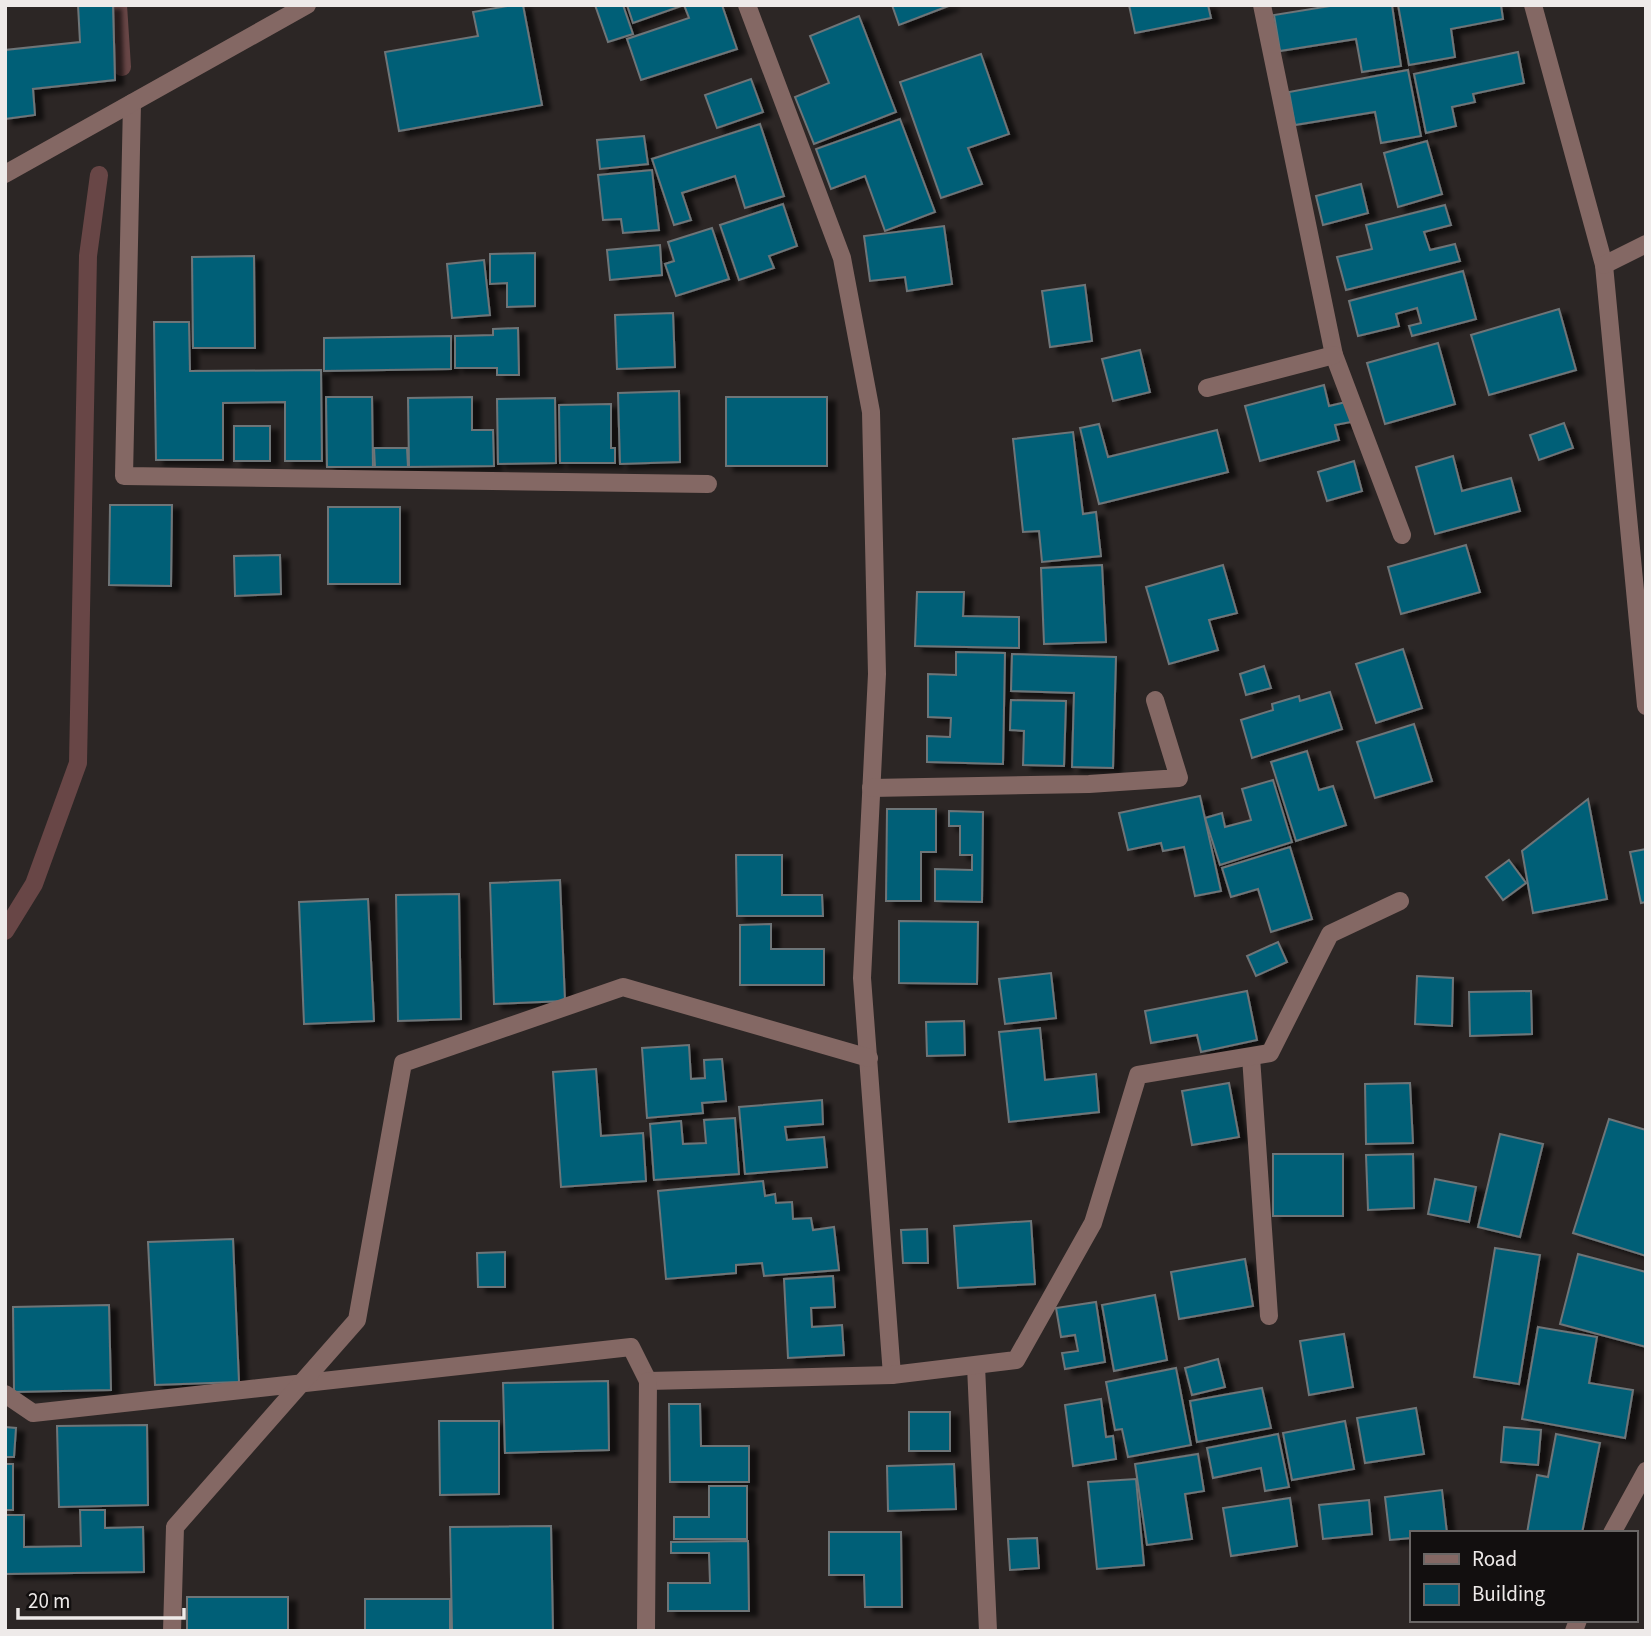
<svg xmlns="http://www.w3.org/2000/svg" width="1651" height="1636" viewBox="0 0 1651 1636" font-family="'Source Sans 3',sans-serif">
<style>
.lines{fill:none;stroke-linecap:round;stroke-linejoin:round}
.stream{stroke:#684646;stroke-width:18}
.building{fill:#065e77;stroke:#6e7578;stroke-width:2;filter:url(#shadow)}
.minor{stroke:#846864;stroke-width:18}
</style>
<defs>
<filter id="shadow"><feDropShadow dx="8" dy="4.5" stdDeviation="2" flood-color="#0009"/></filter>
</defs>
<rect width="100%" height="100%" fill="#2c2625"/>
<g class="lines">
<g class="stream">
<polyline points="118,5 122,67"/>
<polyline points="5,931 34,884 78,763 88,256 99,175"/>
</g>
</g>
<g class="building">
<polygon points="78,5 113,5 115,80 33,89 35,115 5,119 5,50 80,42"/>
<polygon points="513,5 523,5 542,105 399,131 385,52 478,36 473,12"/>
<polygon points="595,5 623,5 633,34 608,42"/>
<polygon points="627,5 722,5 737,49 641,80 627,39 689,18 684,5 633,23"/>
<polygon points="892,5 951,5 899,25"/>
<polygon points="1129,5 1208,5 1211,18 1135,33"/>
<polygon points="1336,5 1392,5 1401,66 1362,72 1356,39 1280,51 1274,15"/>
<polygon points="1398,5 1501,5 1503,19 1451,29 1455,57 1409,65"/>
<polygon points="859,16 896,112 814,144 795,97 829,83 810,36"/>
<polygon points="1518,52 1524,83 1473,94 1475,102 1452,107 1456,126 1426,133 1414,74"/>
<polygon points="981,54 1009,134 968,148 982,184 941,198 900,82"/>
<polygon points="1408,70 1421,136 1381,143 1375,112 1295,125 1289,92"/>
<polygon points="751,79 763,112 717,128 705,95"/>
<polygon points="900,119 935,212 885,231 865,176 831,189 816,149"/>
<polygon points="760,124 784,196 745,208 735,176 682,193 691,220 674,225 652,159"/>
<polygon points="644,136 648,164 600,169 597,140"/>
<polygon points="1427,141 1442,194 1398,207 1384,153"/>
<polygon points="652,170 659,230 623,233 621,219 603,220 598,175"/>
<polygon points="1361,184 1368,213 1323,225 1316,196"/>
<polygon points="783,204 797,246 769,256 774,268 739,280 720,225"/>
<polygon points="1445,205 1451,225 1424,232 1430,250 1455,244 1460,261 1346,290 1337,257 1372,249 1366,225"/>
<polygon points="944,226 952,284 907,291 905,277 870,281 864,236"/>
<polygon points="712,228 729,279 676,296 665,264 674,261 668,242"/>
<polygon points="660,245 662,275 610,280 607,250"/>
<polygon points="535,253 535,306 507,307 507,283 490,284 490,254"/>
<polygon points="254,256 255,348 193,348 192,257"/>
<polygon points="484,260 490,315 452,318 447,264"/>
<polygon points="1463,271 1476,319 1412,336 1409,326 1421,323 1417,308 1396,314 1399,326 1358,336 1349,301"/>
<polygon points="1085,285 1092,341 1050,347 1042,291"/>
<polygon points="1559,309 1576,370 1489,395 1471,335"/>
<polygon points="673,313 675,367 617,369 615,315"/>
<polygon points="154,322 189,322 190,371 321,370 322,461 285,461 285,402 223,403 223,460 156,460"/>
<polygon points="518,328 519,375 497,375 497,368 455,368 455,336 493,335 493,329"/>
<polygon points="451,336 451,369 324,371 324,338"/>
<polygon points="1438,343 1455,404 1385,424 1367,363"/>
<polygon points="1140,350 1150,392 1113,401 1102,359"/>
<polygon points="1324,385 1329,406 1346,402 1351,422 1335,425 1339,440 1260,461 1245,406"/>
<polygon points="679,391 680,462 620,464 618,393"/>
<polygon points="326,397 372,397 373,467 327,467"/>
<polygon points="472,397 472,430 493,430 494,466 409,467 408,398"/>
<rect x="726" y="397" width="101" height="69"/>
<polygon points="555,398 556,463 498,464 497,399"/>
<polygon points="611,404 611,448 615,448 615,463 560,463 559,405"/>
<polygon points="1564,423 1573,448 1539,460 1530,435"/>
<polygon points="1099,424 1108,457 1217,430 1228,472 1099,504 1080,428"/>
<rect x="234" y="426" width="36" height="35"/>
<polygon points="1073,432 1083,514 1096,512 1101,556 1042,562 1039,531 1023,532 1013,439"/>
<polygon points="374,448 407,448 408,467 375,467"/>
<polygon points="1453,456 1462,491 1511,478 1520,511 1435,534 1416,467"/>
<polygon points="1354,461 1362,491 1327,501 1318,472"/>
<polygon points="110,505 172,505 171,586 109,585"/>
<rect x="328" y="507" width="72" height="77"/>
<polygon points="1466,545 1480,592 1401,614 1388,567"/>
<polygon points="280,555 281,594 235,596 234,556"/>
<polygon points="1102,565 1106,642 1044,644 1041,568"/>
<polygon points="1223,565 1237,613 1209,620 1218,650 1169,664 1146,587"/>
<polygon points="917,592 964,592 963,616 1019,617 1019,648 915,646"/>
<polygon points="1403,649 1422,708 1376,723 1356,664"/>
<polygon points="956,652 1005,653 1003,764 927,762 927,736 950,737 951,718 928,717 928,674 956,675"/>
<polygon points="1012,654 1116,657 1113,768 1072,767 1074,693 1011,691"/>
<polygon points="1264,666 1271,688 1246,695 1240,674"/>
<polygon points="1330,692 1342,729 1252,758 1241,720 1273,710 1272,704 1299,696 1300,701"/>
<polygon points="1011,700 1066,701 1064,766 1023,765 1024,731 1010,730"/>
<polygon points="1414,724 1432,781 1375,798 1357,742"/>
<polygon points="1307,751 1319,790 1333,786 1346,825 1296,841 1271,762"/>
<polygon points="1273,780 1292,842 1220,865 1205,818 1222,813 1225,827 1251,820 1242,789"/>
<polygon points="1200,796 1221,891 1195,896 1184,847 1163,851 1161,843 1128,850 1119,813"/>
<polygon points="1588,799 1607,899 1533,913 1522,851"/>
<polygon points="887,809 936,809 936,852 921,852 921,901 886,901"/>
<polygon points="949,811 983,812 982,902 935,901 935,869 972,870 972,855 960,855 960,826 949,826"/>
<polygon points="1290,847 1312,919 1271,932 1258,889 1231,897 1222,868"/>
<polygon points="1646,849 1646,902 1641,903 1630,852"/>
<polygon points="736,855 782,855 782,895 822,895 823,916 737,916"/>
<polygon points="1509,860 1526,883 1503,900 1486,877"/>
<polygon points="560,880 565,1001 494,1004 490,883"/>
<polygon points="459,894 461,1019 398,1021 396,895"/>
<polygon points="368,899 374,1021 304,1024 299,902"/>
<polygon points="899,921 978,922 977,984 899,983"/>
<polygon points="771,924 771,949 824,949 824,985 740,985 740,925"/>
<polygon points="1278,942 1287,962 1256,976 1247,956"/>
<polygon points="1051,973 1056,1018 1005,1024 999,979"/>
<polygon points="1417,976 1453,978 1452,1026 1415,1024"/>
<polygon points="1247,991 1257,1040 1201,1052 1197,1035 1151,1043 1145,1011"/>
<polygon points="1531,991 1532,1034 1470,1036 1469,992"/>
<polygon points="964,1021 965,1055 927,1056 926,1022"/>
<polygon points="1040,1028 1045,1080 1096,1074 1099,1112 1009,1122 999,1032"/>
<polygon points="689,1045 691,1079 705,1078 704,1060 722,1059 726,1101 702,1103 703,1113 647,1118 642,1048"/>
<polygon points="596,1069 601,1136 643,1133 646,1181 561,1187 553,1072"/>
<polygon points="1229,1083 1239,1137 1192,1145 1182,1091"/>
<polygon points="1410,1083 1413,1143 1366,1144 1365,1084"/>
<polygon points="822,1100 823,1124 785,1127 787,1140 824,1137 827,1167 745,1174 739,1107"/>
<polygon points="735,1118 739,1174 654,1180 650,1124 681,1121 683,1144 706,1143 704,1120"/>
<polygon points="1609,1119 1646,1130 1646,1256 1573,1233"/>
<polygon points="1500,1134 1543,1144 1520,1237 1478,1227"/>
<rect x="1273" y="1154" width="70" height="62"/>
<polygon points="1413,1154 1414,1208 1368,1210 1366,1155"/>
<polygon points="1435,1179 1476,1187 1469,1222 1428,1214"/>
<polygon points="763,1181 765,1196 775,1194 776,1203 792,1202 793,1219 811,1218 813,1230 834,1227 839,1270 764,1276 762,1263 736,1265 736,1273 666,1279 658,1191"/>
<polygon points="1031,1221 1035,1284 958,1288 954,1226"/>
<polygon points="927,1229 928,1263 903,1263 901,1230"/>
<polygon points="233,1239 239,1382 155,1385 148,1242"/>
<polygon points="1495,1248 1540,1255 1519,1384 1474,1377"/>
<polygon points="505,1252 505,1287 478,1287 477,1253"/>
<polygon points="1578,1254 1646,1272 1646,1347 1560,1324"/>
<polygon points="1245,1259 1253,1306 1179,1319 1171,1272"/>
<polygon points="833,1276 835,1307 811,1308 812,1327 842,1325 844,1355 788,1358 784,1279"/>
<polygon points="1155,1295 1167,1360 1114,1371 1102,1305"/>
<polygon points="1096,1302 1105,1362 1065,1369 1062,1353 1078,1351 1075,1335 1061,1337 1056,1308"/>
<polygon points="109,1305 111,1390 14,1392 13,1307"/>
<polygon points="1538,1327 1597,1337 1589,1383 1633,1390 1625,1438 1522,1419"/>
<polygon points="1344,1334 1353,1387 1309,1395 1300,1341"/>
<polygon points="1218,1359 1225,1387 1192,1395 1185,1368"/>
<polygon points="1176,1368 1191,1445 1128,1457 1122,1429 1115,1430 1106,1382"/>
<polygon points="608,1381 609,1450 505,1453 503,1383"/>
<polygon points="1262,1388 1271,1428 1197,1442 1190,1401"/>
<polygon points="1101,1399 1106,1437 1113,1436 1116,1459 1073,1466 1065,1405"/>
<polygon points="669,1404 700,1404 701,1446 749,1446 749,1482 670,1482"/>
<polygon points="1416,1408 1424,1454 1365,1463 1357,1418"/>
<rect x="909" y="1412" width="41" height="39"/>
<polygon points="439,1421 499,1421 499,1494 440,1495"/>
<polygon points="1345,1421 1354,1469 1292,1480 1283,1433"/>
<polygon points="147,1425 148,1505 59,1507 57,1426"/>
<polygon points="5,1427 16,1428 14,1457 5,1457"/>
<polygon points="1504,1427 1541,1430 1538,1465 1501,1462"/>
<polygon points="1278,1434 1289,1487 1265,1491 1261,1468 1213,1478 1207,1448"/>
<polygon points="1556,1434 1600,1443 1582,1533 1527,1533 1537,1475 1548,1477"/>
<polygon points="1198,1454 1204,1491 1185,1494 1192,1539 1147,1545 1135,1464"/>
<rect x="5" y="1464" width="8" height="46"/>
<polygon points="954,1464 956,1509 888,1511 887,1466"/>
<polygon points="1136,1479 1144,1565 1097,1569 1088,1482"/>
<polygon points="709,1486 747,1486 747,1539 674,1539 674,1517 709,1517"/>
<polygon points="1442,1490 1447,1533 1411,1533 1411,1538 1390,1540 1385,1497"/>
<polygon points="1290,1498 1297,1546 1231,1556 1223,1508"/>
<polygon points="1369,1500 1372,1534 1323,1539 1319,1505"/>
<polygon points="80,1510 105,1510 105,1528 143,1527 144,1572 5,1574 5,1515 24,1515 24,1547 81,1546"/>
<polygon points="551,1526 553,1631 452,1631 450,1527"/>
<polygon points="829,1532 901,1532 902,1607 865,1607 864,1575 829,1575"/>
<polygon points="1037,1538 1039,1568 1010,1570 1008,1539"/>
<polygon points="748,1541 749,1611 668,1611 668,1583 710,1583 709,1553 671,1553 671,1542"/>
<rect x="187" y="1597" width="101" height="34"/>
<rect x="365" y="1599" width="85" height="32"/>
</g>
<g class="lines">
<g class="minor">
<polyline points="747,5 842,258 871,412 877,674 862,978 892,1375"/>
<polyline points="1262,5 1334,355 1402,535"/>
<polyline points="1533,5 1604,265 1646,706"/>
<polyline points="132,103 124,476 708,484"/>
<polyline points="5,174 307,5"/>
<polyline points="1604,265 1646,244"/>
<polyline points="1207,388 1334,355"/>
<polyline points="871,788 1089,784 1179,778 1155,700"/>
<polyline points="1251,1057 1269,1316"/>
<polyline points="976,1366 988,1631"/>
<polyline points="5,1394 33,1413 631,1347 648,1381 892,1375 1016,1360 1093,1223 1138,1075 1270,1053 1330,934 1400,901"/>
<polyline points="1612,1533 1646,1471"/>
<polyline points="172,1631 175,1527 357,1320 403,1063 623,987 869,1058"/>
<polyline points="646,1631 648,1381"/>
<polyline points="1574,1631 1578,1620"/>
</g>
</g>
<rect width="1651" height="1636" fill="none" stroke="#eeeae9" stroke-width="14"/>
<rect x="1410" y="1531" width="228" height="91" fill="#120f0f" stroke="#6a6766" stroke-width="2"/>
<rect x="1424" y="1554" width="35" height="10" fill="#846864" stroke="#6a6766" stroke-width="2"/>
<text x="1472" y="1566" font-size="21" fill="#eeeae9">Road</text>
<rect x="1424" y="1584" width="35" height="21" fill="#065e77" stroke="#6a6766" stroke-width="2"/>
<text x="1472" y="1601" font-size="21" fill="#eeeae9">Building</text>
<path d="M18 1608v10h166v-10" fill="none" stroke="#eeeae9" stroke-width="3.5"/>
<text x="28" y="1608" font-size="21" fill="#eeeae9" stroke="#120f0f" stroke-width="5" paint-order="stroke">20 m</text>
</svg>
